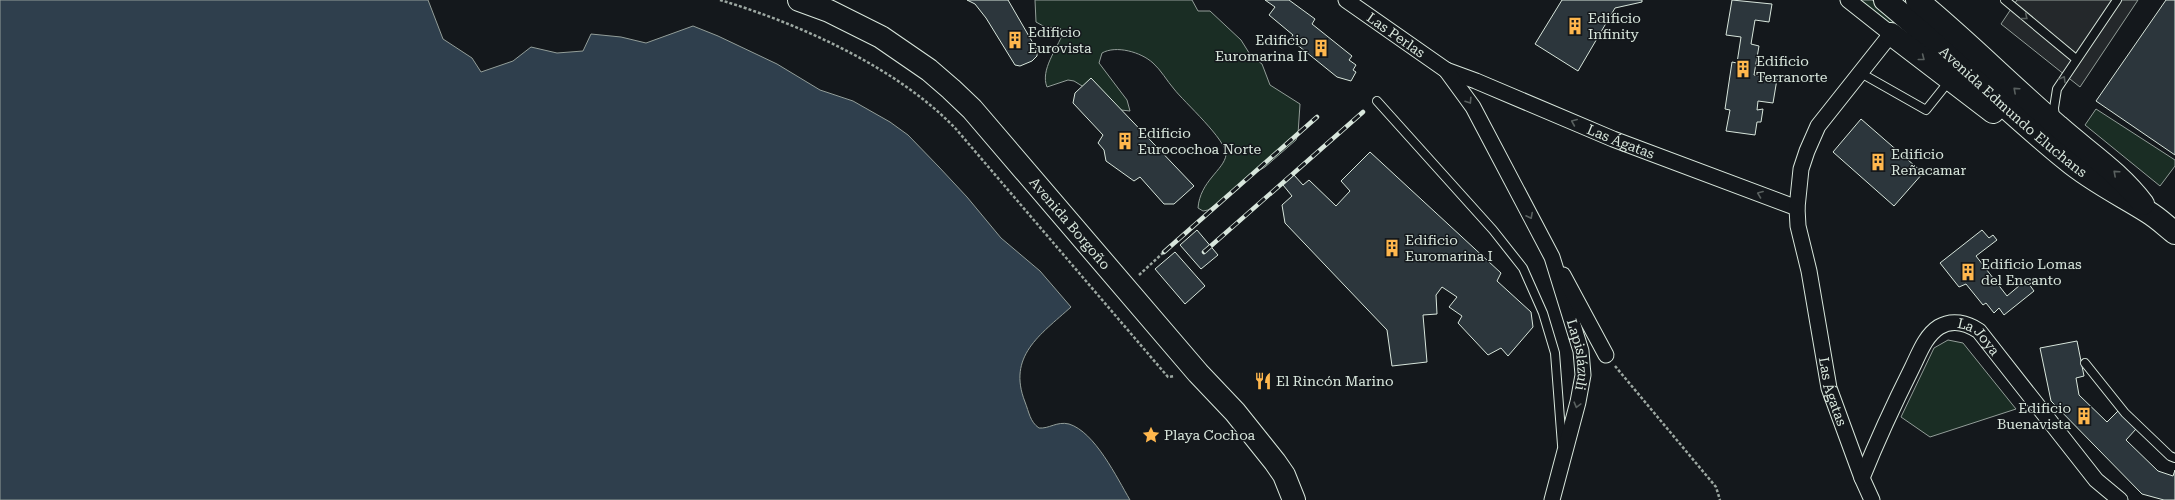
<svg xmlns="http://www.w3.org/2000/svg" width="2175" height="500" viewBox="0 0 2175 500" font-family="'Roboto Serif',serif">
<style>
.green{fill:#1a2d24;stroke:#939e99}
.parking{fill:#24282b;stroke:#939e99}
.water{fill:#2f3f4d;stroke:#939e99}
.building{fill:#2c363c;stroke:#d8e6dc}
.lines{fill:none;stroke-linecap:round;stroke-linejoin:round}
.service-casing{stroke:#d8e6dc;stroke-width:10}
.minor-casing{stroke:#d8e6dc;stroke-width:17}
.secondary-casing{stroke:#d8e6dc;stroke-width:24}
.primary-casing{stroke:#d8e6dc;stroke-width:24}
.path{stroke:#9da8a2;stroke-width:2.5;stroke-dasharray:3 2;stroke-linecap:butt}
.service{stroke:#14181c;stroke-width:8}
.minor{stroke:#14181c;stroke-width:15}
.secondary{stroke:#14181c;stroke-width:22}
.primary{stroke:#14181c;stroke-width:22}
.rail-casing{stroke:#d8e6dc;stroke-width:4.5}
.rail{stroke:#14181c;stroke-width:3;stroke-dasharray:9;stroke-linecap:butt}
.oneway{stroke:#59605f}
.labels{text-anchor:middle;stroke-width:3;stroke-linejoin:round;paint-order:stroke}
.poi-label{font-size:14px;fill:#d8e6dc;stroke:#14181c;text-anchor:start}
.street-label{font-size:14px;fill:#d8e6dc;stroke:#14181c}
</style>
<rect width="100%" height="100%" fill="#14181c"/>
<g class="green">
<path d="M1035 0H1192L1198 11H1210L1241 40 1251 56 1262 64 1270 85 1300 104 1298 134 1296 140 1265 167 1250 176 1232 193 1208 210 1203 211 1198 208C1200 181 1224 170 1226 155 1227 140 1184 102 1174 89 1167 81 1161 70 1153 63 1141 52 1116 45 1102 53L1099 63 1127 100 1130 111 1121 110 1074 81 1068 80 1047 87C1040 70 1057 49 1063 33L1060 28 1045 27 1036 22Z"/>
<polygon points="1859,0 1872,0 1951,65 1998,111"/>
<polygon points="2096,109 2175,160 2175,166 2160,186 2085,125"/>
<polygon points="1948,340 1963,343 2016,409 1930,437 1901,417 1934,348"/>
</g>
<polygon class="parking" points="2017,0 2138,0 2080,87 2001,24"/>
<path class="water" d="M0 0H428L443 39 472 58 481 72 513 61 531 47 557 53 583 51 591 34 621 37 646 43 693 26 718 36 777 64 820 90 853 101 890 122 908 135 939 167 967 197 1001 238 1040 271 1071 307C1040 335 1007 356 1025 402 1029 412 1030 422 1039 428 1049 429 1057 421 1069 424 1095 432 1117 478 1130 500H0Z"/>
<g class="building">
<polygon points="967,0 1008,0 1037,50 1037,56 1032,61 1020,66 1015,65 986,18 975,4"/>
<polygon points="1265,0 1289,0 1315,19 1312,24 1352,56 1349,60 1356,65 1353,70 1356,72 1351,81 1337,77 1290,39 1293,35 1269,15 1275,7"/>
<polygon points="1562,0 1642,0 1642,2 1615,8 1578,71 1535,44"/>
<polygon points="1732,0 1772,4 1769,22 1755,20 1751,44 1759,46 1754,75 1777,79 1773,103 1758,101 1757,110 1763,109 1761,122 1757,122 1755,135 1726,131 1730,110 1725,109 1732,62 1737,63 1741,37 1726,35"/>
<polygon points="2166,0 2175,0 2175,155 2096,101"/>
<polygon points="1091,78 1194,186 1174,204 1164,204 1140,177 1134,181 1106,161 1104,150 1098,143 1103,135 1073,103 1075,93"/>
<polygon points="1861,119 1923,173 1894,206 1833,152"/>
<polygon points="1370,152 1501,273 1497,281 1531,312 1533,327 1508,356 1501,348 1488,355 1458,323 1462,316 1449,307 1457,297 1442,287 1436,295 1437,314 1423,315 1427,362 1392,366 1387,330 1285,223 1282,205 1292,196 1283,185 1294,175 1303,185 1309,180 1336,206 1350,191 1341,181"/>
<polygon points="1197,230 1218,255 1201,269 1180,245"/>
<polygon points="1982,230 1989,238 1993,235 1997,240 1976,256 2007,296 2026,280 2034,291 2004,315 1999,308 1994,313 1986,303 1983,305 1966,284 1959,287 1940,263"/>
<polygon points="1175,252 1205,286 1185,304 1155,269"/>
<polygon points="2077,341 2084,376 2076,378 2079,395 2107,422 2118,411 2136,429 2126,440 2158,471 2173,476 2175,470 2175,500 2164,500 2142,494 2051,401 2040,348"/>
</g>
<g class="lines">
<g class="service-casing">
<g id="service">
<polyline points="2005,0 2076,59"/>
<polyline points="1859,72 1926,110 1950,80"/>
<polyline points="1377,101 1493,230 1523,268 1543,313 1555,353 1562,445"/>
<polyline points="2055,118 2054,108 2057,89 2117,0"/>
<polyline points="2085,363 2125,413 2170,456 2175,458"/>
</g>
</g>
<g class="minor-casing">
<g id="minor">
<path id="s1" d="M1346 0 1446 70 1476 81 1613 139 1797 208"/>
<path id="s2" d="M1848 0 1891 34 1818 126 1807 151 1801 169 1797 208 1798 226 1809 271 1829 388 1862 478 1872 500"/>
<path id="s3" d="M1446 70 1473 107 1552 257 1581 351 1583 375 1578 402 1552 500"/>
<polyline points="1563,275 1606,355"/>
<path id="s4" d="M1862 478C1877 441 1894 404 1912 368 1919 354 1925 336 1939 327 1952 319 1967 323 1979 331L2096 480 2120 500"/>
</g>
</g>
<g class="secondary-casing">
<g id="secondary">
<path id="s5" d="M799 0 829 11 881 37 929 70 951 89 972 109 1198 373 1235 412 1275 462 1284 475 1294 500"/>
</g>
</g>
<g class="primary-casing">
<g id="primary">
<path id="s6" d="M1885 0C1947 51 2004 109 2067 160 2092 181 2121 195 2148 212 2158 218 2166 226 2175 233"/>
<path d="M1917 0C1966 40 2010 85 2058 126 2087 152 2119 172 2143 204"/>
<polyline points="1891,34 1993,112"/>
</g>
</g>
<g class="path">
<path d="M720 0C800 24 898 68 956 129L1168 377 1175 376"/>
<polyline points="1139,275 1164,252"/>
<polyline points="1615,366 1716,487 1720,500"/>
</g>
<use href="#service" class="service"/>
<use href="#minor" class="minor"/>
<use href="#secondary" class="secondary"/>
<use href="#primary" class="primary"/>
<g class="rail-casing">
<g id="rail">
<polyline points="1164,252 1317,117"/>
<polyline points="1204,252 1363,112"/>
</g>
</g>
<use href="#rail" class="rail"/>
</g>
<defs><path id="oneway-chevron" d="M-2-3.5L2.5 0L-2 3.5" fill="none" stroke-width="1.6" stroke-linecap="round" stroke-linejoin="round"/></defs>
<g class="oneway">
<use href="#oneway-chevron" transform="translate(2025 17) rotate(39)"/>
<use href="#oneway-chevron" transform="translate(1922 58) rotate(38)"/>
<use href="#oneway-chevron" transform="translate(2063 79) rotate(-59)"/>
<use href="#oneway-chevron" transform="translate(2016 90) rotate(-138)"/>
<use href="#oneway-chevron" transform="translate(1469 101) rotate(57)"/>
<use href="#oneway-chevron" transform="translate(1574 122) rotate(-157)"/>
<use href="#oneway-chevron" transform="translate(2116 173) rotate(-138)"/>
<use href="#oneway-chevron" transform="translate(1760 194) rotate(-159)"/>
<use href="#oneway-chevron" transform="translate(1530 216) rotate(63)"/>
<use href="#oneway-chevron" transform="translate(1577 405) rotate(105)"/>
</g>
<defs>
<g id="building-bare" transform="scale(1.38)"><path d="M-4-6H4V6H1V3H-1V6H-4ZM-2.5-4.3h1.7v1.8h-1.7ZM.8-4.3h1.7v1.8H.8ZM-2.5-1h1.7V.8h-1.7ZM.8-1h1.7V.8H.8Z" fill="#ffb74d" stroke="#14181c" stroke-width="2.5" paint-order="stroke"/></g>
<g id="restaurant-bare" transform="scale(1.38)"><path d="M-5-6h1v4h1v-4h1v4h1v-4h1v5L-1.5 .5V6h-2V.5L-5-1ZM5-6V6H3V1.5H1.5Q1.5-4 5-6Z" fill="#ffb74d" stroke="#14181c" stroke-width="2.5" paint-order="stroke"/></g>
<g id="sight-bare" transform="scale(1.38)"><path d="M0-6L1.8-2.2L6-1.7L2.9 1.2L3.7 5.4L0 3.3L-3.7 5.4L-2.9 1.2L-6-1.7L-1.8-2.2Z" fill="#ffb74d" stroke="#14181c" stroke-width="2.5" paint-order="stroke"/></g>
</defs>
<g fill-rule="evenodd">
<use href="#building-bare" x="1575" y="26"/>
<use href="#building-bare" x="1015" y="40"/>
<use href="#building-bare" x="1321" y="48"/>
<use href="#building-bare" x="1743" y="69"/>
<use href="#building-bare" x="1125" y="141"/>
<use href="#building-bare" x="1878" y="162"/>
<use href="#building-bare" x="1392" y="248"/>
<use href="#building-bare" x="1968" y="272"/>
<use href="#restaurant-bare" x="1263" y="381"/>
<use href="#building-bare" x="2084" y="416"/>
<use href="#sight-bare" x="1151" y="435"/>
</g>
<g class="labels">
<g class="poi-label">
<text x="1588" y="23">Edificio<tspan x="1588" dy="16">Infinity</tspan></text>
<text x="1028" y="37">Edificio<tspan x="1028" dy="16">Eurovista</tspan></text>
<text x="1308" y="45" text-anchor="end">Edificio<tspan x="1308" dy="16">Euromarina II</tspan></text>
<text x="1756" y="66">Edificio<tspan x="1756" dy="16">Terranorte</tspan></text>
<text x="1138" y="138">Edificio<tspan x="1138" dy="16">Eurocochoa Norte</tspan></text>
<text x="1891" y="159">Edificio<tspan x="1891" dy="16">Reñacamar</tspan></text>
<text x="1405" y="245">Edificio<tspan x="1405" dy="16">Euromarina I</tspan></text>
<text x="1981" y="269">Edificio Lomas<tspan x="1981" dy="16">del Encanto</tspan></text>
<text x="1276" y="386">El Rincón Marino</text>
<text x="2071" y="413" text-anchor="end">Edificio<tspan x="2071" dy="16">Buenavista</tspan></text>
<text x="1164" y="440">Playa Cochoa</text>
</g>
<g class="street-label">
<text dy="5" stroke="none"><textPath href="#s1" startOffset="61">Las Perlas</textPath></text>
<text dy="5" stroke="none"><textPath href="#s6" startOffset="170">Avenida Edmundo Eluchans</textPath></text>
<text dy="5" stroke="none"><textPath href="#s1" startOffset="311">Las Ágatas</textPath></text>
<text dy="5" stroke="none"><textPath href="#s5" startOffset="357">Avenida Borgoño</textPath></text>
<text dy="5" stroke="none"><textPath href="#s4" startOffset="216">La Joya</textPath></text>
<text dy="5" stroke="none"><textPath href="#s3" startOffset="317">Lapislázuli</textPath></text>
<text dy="5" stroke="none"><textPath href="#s2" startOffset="445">Las Ágatas</textPath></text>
</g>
</g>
</svg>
